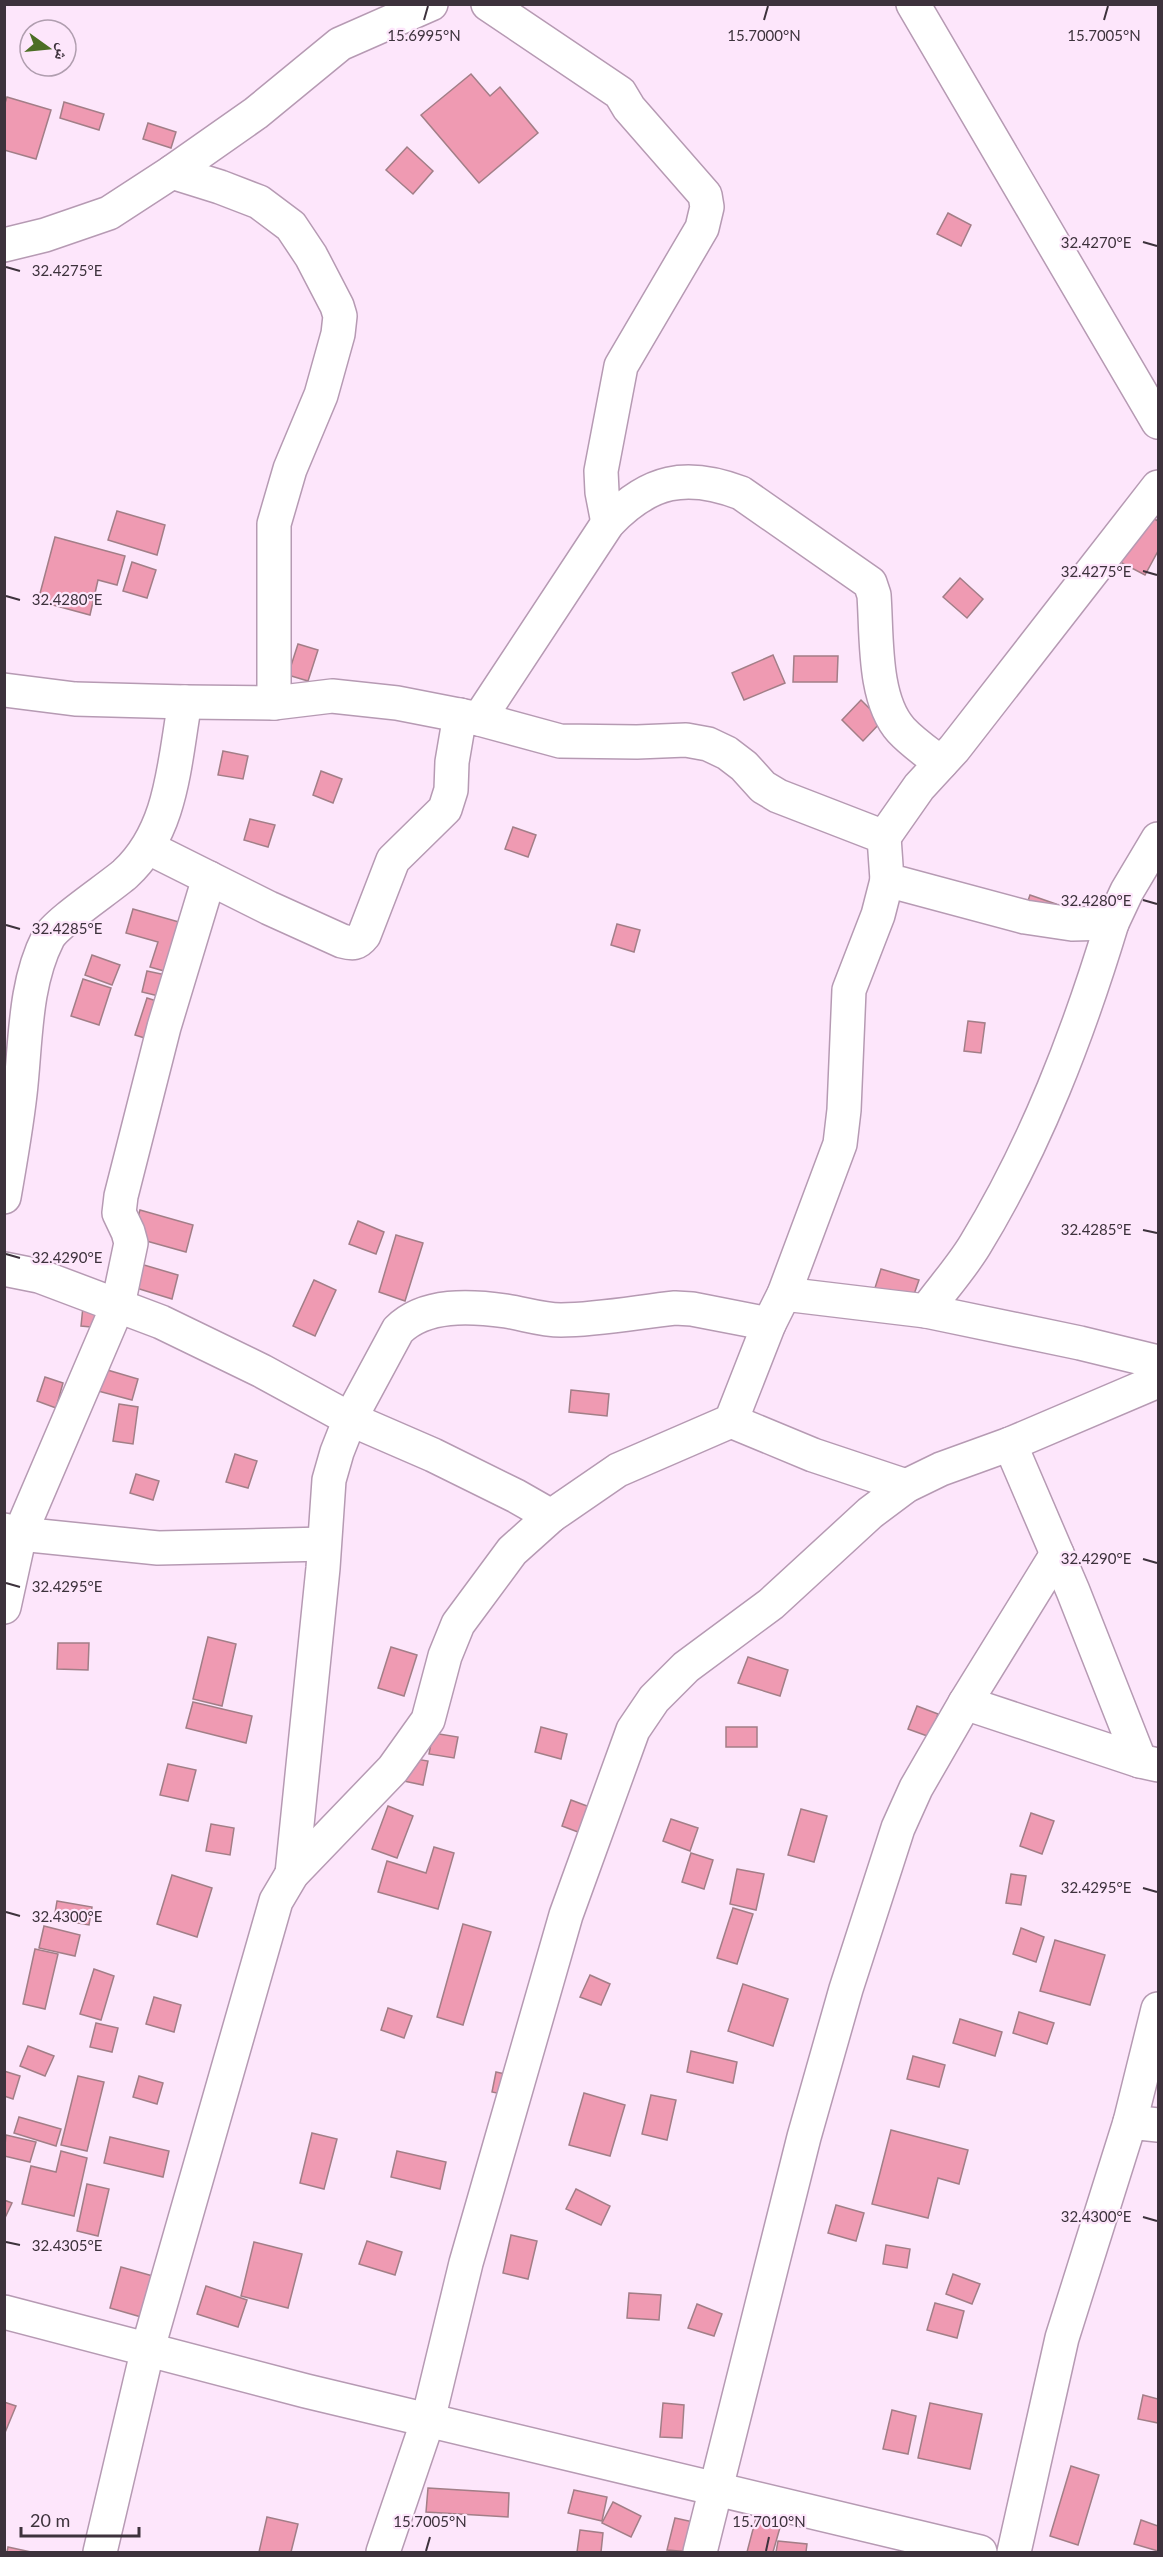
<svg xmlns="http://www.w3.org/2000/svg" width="1163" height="2557" viewBox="0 0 1163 2557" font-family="Lato,'Noto Naskh Arabic',sans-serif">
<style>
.building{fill:#ef9ab2;stroke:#a27e87;stroke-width:1.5}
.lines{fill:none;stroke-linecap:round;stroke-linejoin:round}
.street-casing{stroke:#b69ab3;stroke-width:36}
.street{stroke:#fff;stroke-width:33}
.ticks{fill:none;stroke:#3d323c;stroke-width:2}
.ticks-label{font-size:15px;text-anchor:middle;fill:#3d323c;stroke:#fde6fb;stroke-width:4.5;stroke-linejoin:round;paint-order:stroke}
</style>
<rect width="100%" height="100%" fill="#fde6fb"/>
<g class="building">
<polygon points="471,74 490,96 500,87 538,133 479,183 421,115"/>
<polygon points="7,97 51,110 36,159 4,150 4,106"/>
<polygon points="64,102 104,114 99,130 60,118"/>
<polygon points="148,123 176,132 171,148 143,139"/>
<polygon points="407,147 433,171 413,194 386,170"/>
<polygon points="948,213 971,225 961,246 937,234"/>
<polygon points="117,511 165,525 157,555 108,540"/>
<polygon points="1146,514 1158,521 1158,551 1145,575 1120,562"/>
<polygon points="55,537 125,556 117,585 98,580 90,615 38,601"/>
<polygon points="132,562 156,570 147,598 123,591"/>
<polygon points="960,578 983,599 967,618 943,597"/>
<polygon points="298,644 318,650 308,681 288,675"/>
<polygon points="773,655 785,683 744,700 732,673"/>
<polygon points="794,656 838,656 837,682 793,682"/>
<polygon points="861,700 882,721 863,741 842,720"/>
<polygon points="223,751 248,756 243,779 218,775"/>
<polygon points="321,771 342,779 333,803 313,795"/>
<polygon points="250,819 275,825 268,847 244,840"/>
<polygon points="513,827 536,835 528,857 505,849"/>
<polygon points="1030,895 1056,904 1048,926 1022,918"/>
<polygon points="133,909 186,924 171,973 150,967 158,942 126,933"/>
<polygon points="617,924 640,930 634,952 611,945"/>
<polygon points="92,955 120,965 112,985 85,975"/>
<polygon points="147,971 171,976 167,998 142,992"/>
<polygon points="83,979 111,988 99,1025 71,1016"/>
<polygon points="147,998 163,1003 151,1040 135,1035"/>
<polygon points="968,1021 985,1023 981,1053 964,1051"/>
<polygon points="140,1210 193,1225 186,1252 132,1237"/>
<polygon points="358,1221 384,1232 376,1254 349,1244"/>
<polygon points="396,1235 423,1243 405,1301 379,1292"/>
<polygon points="127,1260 178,1275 172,1299 120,1283"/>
<polygon points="881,1269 919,1280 911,1303 874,1291"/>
<polygon points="314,1280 336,1290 315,1336 293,1326"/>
<polygon points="85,1287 101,1328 81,1326"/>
<polygon points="104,1369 138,1379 132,1400 98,1391"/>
<polygon points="45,1377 63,1383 56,1408 37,1401"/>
<polygon points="571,1390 609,1394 607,1416 569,1412"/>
<polygon points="119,1404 138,1407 133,1444 113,1441"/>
<polygon points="235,1454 257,1461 248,1488 226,1482"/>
<polygon points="136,1474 159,1481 153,1500 130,1493"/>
<polygon points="208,1637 236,1644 222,1706 193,1699"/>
<polygon points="58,1643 89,1643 88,1670 57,1669"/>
<polygon points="391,1647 417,1655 404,1696 378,1688"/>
<polygon points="748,1657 788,1670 780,1696 738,1683"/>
<polygon points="193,1702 252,1716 246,1743 186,1728"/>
<polygon points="917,1706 938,1714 930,1737 908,1729"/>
<polygon points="541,1727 567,1734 561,1759 535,1752"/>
<rect x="726" y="1727" width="31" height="20"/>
<polygon points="433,1733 458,1737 454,1758 429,1754"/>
<polygon points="398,1756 428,1761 423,1785 394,1779"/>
<polygon points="168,1764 196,1770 188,1801 160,1795"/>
<polygon points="571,1800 595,1809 586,1835 562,1826"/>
<polygon points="388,1806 413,1816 397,1858 372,1849"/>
<polygon points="801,1809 827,1816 814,1862 788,1855"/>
<polygon points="1031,1813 1054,1821 1042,1854 1020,1846"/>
<polygon points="671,1819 698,1828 690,1851 663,1841"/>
<polygon points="211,1824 234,1828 230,1855 206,1851"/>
<polygon points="434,1847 454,1853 438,1909 378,1892 387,1861 426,1873"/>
<polygon points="691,1853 713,1860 704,1889 682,1882"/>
<polygon points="737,1869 764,1874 756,1910 730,1904"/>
<polygon points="1011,1874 1026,1876 1021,1905 1006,1903"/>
<polygon points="172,1875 212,1888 197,1937 157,1924"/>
<polygon points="57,1901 92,1907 89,1925 54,1919"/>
<polygon points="733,1908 753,1914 737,1964 717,1958"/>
<polygon points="463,1924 491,1932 463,2025 437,2017"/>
<polygon points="44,1926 80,1935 75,1956 39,1948"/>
<polygon points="1021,1928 1044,1937 1036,1962 1013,1954"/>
<polygon points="1055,1940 1105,1955 1090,2005 1040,1991"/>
<polygon points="35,1949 58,1954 45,2009 23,2004"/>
<polygon points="94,1969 114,1976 101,2020 80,2014"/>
<polygon points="590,1975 610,1984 601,2005 580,1997"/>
<polygon points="743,1984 788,1999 773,2046 728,2031"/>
<polygon points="154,1997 181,2005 174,2032 146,2024"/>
<polygon points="388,2008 412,2016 404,2038 381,2030"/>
<polygon points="1019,2012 1054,2023 1047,2044 1013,2033"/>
<polygon points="960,2019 1002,2032 995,2056 953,2043"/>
<polygon points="96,2023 118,2028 112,2052 90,2047"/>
<polygon points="28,2046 54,2056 45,2076 20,2066"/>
<polygon points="691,2051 737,2062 733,2083 687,2072"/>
<polygon points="913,2056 945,2065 939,2087 907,2079"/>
<polygon points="4,2071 20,2076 13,2099 4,2096"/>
<polygon points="496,2072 524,2078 520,2098 492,2092"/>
<polygon points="78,2076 104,2082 87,2151 61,2145"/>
<polygon points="139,2076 163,2083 157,2104 133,2097"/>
<polygon points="584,2093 625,2105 610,2156 569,2145"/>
<polygon points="651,2095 676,2100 667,2140 642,2134"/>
<polygon points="19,2117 61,2129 56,2146 14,2133"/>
<polygon points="891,2130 968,2150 959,2184 938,2178 928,2218 872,2204"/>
<polygon points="312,2133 337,2139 324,2189 300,2183"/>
<polygon points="6,2135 36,2142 30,2162 4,2156"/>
<polygon points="110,2137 169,2151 163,2177 104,2163"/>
<polygon points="61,2151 87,2158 74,2216 22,2204 31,2166 56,2172"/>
<polygon points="397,2151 446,2162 440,2189 391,2177"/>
<polygon points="87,2184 109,2189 98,2236 77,2231"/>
<polygon points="576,2189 610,2206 601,2225 566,2209"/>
<polygon points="4,2200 12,2203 4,2220"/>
<polygon points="836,2205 864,2213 856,2241 828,2233"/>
<polygon points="511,2235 537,2241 528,2279 503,2273"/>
<polygon points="367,2241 402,2252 395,2275 359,2264"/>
<polygon points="254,2242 302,2254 288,2308 241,2296"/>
<polygon points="886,2245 910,2249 907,2268 883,2264"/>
<polygon points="121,2267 160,2278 148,2319 110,2308"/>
<polygon points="953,2274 980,2284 972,2304 946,2294"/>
<polygon points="206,2286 247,2300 238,2327 197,2314"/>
<polygon points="629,2293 661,2295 659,2320 627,2318"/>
<polygon points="935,2303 964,2311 957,2338 927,2330"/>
<polygon points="697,2304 722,2314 714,2336 688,2328"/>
<polygon points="1143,2395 1158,2399 1158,2423 1138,2419"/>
<polygon points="4,2402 16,2406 4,2435"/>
<polygon points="663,2403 684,2405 682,2438 660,2437"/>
<polygon points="930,2403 982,2414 970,2469 918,2458"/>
<polygon points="892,2410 916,2416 908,2454 883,2449"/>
<polygon points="1071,2466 1099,2475 1078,2545 1050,2536"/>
<polygon points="428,2488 509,2493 508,2517 426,2512"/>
<polygon points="574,2490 607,2497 602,2521 568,2513"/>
<polygon points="613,2502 641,2516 631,2537 602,2523"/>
<polygon points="267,2517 298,2524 291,2552 259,2552"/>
<polygon points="675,2518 698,2523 691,2552 667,2550"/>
<polygon points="756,2518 781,2524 773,2552 747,2552"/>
<polygon points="1141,2520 1158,2526 1158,2551 1134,2544"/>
<polygon points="580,2530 603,2533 601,2552 577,2552"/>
<polygon points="778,2541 807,2544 806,2552 776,2552"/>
<polygon points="8,2547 31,2552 7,2552"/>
</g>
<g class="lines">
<g class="street-casing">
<g id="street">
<polyline points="488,4 620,93 629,108 705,195 707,207 702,228 621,366 601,471 602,492 608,523"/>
<polyline points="913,4 1158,422"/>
<polyline points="172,172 220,187 259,202 291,226 311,256 337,306 340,316 338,334 321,395 290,469 274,524 274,703"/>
<polyline points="4,245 45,235 109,213 172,172 256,113 340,44 431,4"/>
<polyline points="4,690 75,699 185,702 274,703 332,696 397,703 479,719 560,741 637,742 686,740 708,744 727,753 744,766 763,787 778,796 884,837 887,880 1025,917 1072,924 1112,923 1127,891 1158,839"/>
<path d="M479 719 608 523C649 480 686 472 741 493L870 583 874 595C877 636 873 699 901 730 913 743 928 753 941 763"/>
<polyline points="884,837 919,787 954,749 1158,487"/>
<path d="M149 848 269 908 342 941C353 944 357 944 364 935L393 860 445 809 451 790 452 762 460 715"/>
<path d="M4 1197C10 1163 16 1129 20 1094 26 1042 24 985 48 938 56 923 109 888 125 874 173 830 174 762 185 702"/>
<polyline points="4,1269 39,1276 161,1322 262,1371 350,1419 433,1455 516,1496 551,1516 618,1470 731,1421 769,1324 784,1294 840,1144 844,1110 849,990 878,915 887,880"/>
<path d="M784 1294 926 1311C942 1289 961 1268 975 1245 1036 1145 1078 1035 1112 923"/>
<polyline points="926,1311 1080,1343 1158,1362"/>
<polyline points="731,1421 813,1455 906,1486"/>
<polyline points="1010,1444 1073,1591 1140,1761"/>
<polyline points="4,1530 20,1534 158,1548 324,1544"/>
<polyline points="4,1607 20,1534 118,1305 131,1243 128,1232 119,1213 121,1196 164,1027 209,878"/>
<polyline points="965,1703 1057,1554"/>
<path d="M292 1874 323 1568 329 1480 337 1452 350 1419 398 1330C425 1303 471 1306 506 1311 525 1314 542 1320 561 1320 598 1320 638 1312 675 1308L692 1309 769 1324"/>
<polyline points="1130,2122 1158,2009"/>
<polyline points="4,2312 306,2391 980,2552"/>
<polyline points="100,2552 148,2348 276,1901 292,1874 393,1769 428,1720 445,1656 458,1624 512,1551 551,1516"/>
<polyline points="383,2552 428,2420 466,2263 566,1915 633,1730 654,1699 686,1667 771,1604 870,1513 906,1486 941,1469 1010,1444 1158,1381"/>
<polyline points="700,2552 804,2137 846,1989 898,1828 916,1788 965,1703 1140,1761 1158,1765"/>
<polyline points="1014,2552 1062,2338 1130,2122 1158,2125"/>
</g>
</g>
<use href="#street" class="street"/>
</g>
<path class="ticks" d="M424 20 428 6M764 20 768 6M1104 20 1108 6M1143 242 1157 246M6 267 20 271M1143 571 1157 575M6 596 20 600M1143 900 1157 904M6 925 20 929M1143 1230 1157 1233M6 1254 20 1258M1143 1559 1157 1563M6 1583 20 1587M1143 1888 1157 1892M6 1912 20 1916M1143 2217 1157 2221M6 2242 20 2245M426 2551 430 2537M766 2551 769 2537"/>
<g class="ticks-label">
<text x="424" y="41">15.6995°N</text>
<text x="764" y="41">15.7000°N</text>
<text x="1104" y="41">15.7005°N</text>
<text x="1096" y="248">32.4270°E</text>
<text x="67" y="276">32.4275°E</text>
<text x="1096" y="577">32.4275°E</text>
<text x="67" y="605">32.4280°E</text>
<text x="1096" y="906">32.4280°E</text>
<text x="67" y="934">32.4285°E</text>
<text x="1096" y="1235">32.4285°E</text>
<text x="67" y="1263">32.4290°E</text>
<text x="1096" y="1564">32.4290°E</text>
<text x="67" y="1592">32.4295°E</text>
<text x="1096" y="1893">32.4295°E</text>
<text x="67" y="1922">32.4300°E</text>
<text x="1096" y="2222">32.4300°E</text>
<text x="67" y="2251">32.4305°E</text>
<text x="430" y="2527">15.7005°N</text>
<text x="769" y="2527">15.7010°N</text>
</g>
<rect width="1163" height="2557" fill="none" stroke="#3d323c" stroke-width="12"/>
<g transform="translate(48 48) rotate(105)"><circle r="28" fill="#fde6fb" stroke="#b09eaf" stroke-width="1.5"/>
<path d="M0-4.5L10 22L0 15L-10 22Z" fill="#4c6e25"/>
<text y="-9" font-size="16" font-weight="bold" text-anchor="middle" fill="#3d323c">ش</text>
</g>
<path d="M21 2527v9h118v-9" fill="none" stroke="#3d323c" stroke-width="3"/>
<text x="30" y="2527" font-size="18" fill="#3d323c" stroke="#fde6fb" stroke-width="4.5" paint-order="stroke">20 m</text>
</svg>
